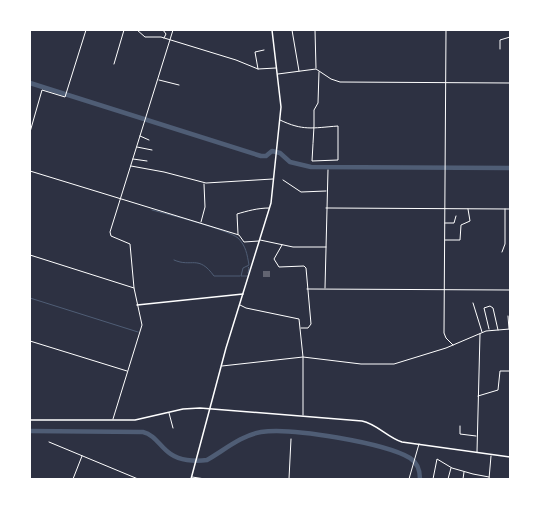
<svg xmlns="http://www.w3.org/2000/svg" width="540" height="509" viewBox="0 0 540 509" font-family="'Work Sans',sans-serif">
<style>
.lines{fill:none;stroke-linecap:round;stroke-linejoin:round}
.stream{stroke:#4f5d75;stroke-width:1}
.river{stroke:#4f5d75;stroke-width:4.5}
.building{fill:#626471}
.minor{stroke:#fff;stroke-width:1}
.tertiary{stroke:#fff;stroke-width:1.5}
.secondary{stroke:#fff;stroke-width:1.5}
</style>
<rect width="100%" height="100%" fill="#2d3142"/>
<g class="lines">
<g class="stream">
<path d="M152 210C167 214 229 230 238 238 246 246 247 254 249 265L243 268 241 276H248"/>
<path d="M174 260C192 268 198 254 214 276H240"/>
<polyline points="248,267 249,268 248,273"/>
<polyline points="30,298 138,332"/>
</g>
<g class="river">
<polyline points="30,83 261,156 266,156 272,151 280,153 290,162 311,167 510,168"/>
<path d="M30 431 143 432C160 436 162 457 187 460 194 461 200 461 207 460 223 451 242 435 261 432 290 427 385 443 410 458 418 463 420 471 420 479"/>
</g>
</g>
<rect class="building" x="263" y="271" width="7" height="6"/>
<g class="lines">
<g class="minor">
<polyline points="137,30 145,37 161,37 236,60 258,69 276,68"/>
<polyline points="163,30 166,34 164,38"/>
<polyline points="292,30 299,71"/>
<polyline points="315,30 316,68"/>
<polyline points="446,30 444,333 446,338 453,345"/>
<polyline points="500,49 500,40 510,37"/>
<polyline points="114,64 124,30"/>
<polyline points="258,69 255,52 264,50"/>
<polyline points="278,74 316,69 331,79 340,82 510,83"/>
<polyline points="159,80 179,85"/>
<path d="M280 120C303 131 312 128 338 126V160L312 161C313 149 313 138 314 126V110L318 103 319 72"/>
<polyline points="30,132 42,90 65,97 86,30"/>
<polyline points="140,136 149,140"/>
<polyline points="137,147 152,150"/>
<polyline points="133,159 147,161"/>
<polyline points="131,166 164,172 206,183 273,179"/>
<polyline points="30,171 239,235 244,242 259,241"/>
<polyline points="283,180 301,192 326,191"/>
<polyline points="326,208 510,209"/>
<polyline points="201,222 205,207 204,184"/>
<polyline points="445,223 454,223 456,216"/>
<path d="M238 234 237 214C247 211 258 208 269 208"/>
<polyline points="260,240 293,247 326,247"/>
<polyline points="445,240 460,240 461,225 470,221 468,209"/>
<polyline points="282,245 274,259 279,267 304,266 306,268 311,324 308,328 301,328"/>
<polyline points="502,252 505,244 505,209"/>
<polyline points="30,255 134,288"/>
<polyline points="325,288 328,170"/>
<polyline points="307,289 510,290"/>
<polyline points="473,303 482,332"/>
<polyline points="240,305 246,308 299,319 303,357 303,415"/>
<polyline points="508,316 509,329"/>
<polyline points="489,329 484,308 490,306 493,308 498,330"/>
<polyline points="30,341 127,371"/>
<polyline points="222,366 303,357 361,364 394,364 446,348 486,331 510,329"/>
<polyline points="478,396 498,390 500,371 510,371"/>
<polyline points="169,413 173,428"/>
<polyline points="113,419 142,325 134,288 130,244 111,236 110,232 173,30"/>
<polyline points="460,426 460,434 476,436"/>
<polyline points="49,442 138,479"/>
<polyline points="477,452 480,334"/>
<polyline points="192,477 205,479"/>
<polyline points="73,479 82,456"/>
<polyline points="289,479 291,439"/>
<polyline points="409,479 419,444"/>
<polyline points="433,479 437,459 452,468 473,474 489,477"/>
<polyline points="448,479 451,468"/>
<polyline points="463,479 464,472"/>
<polyline points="489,479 491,456"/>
</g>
<g class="tertiary">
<polyline points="137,305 243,294"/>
<path d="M30 420H135L183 409 200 408 362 421C377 424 387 437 402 442L510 457"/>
</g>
<polyline class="secondary" points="191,479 226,348 271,203 281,107 272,30"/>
</g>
<rect width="540" height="509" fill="none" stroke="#ffffff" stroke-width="62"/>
</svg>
